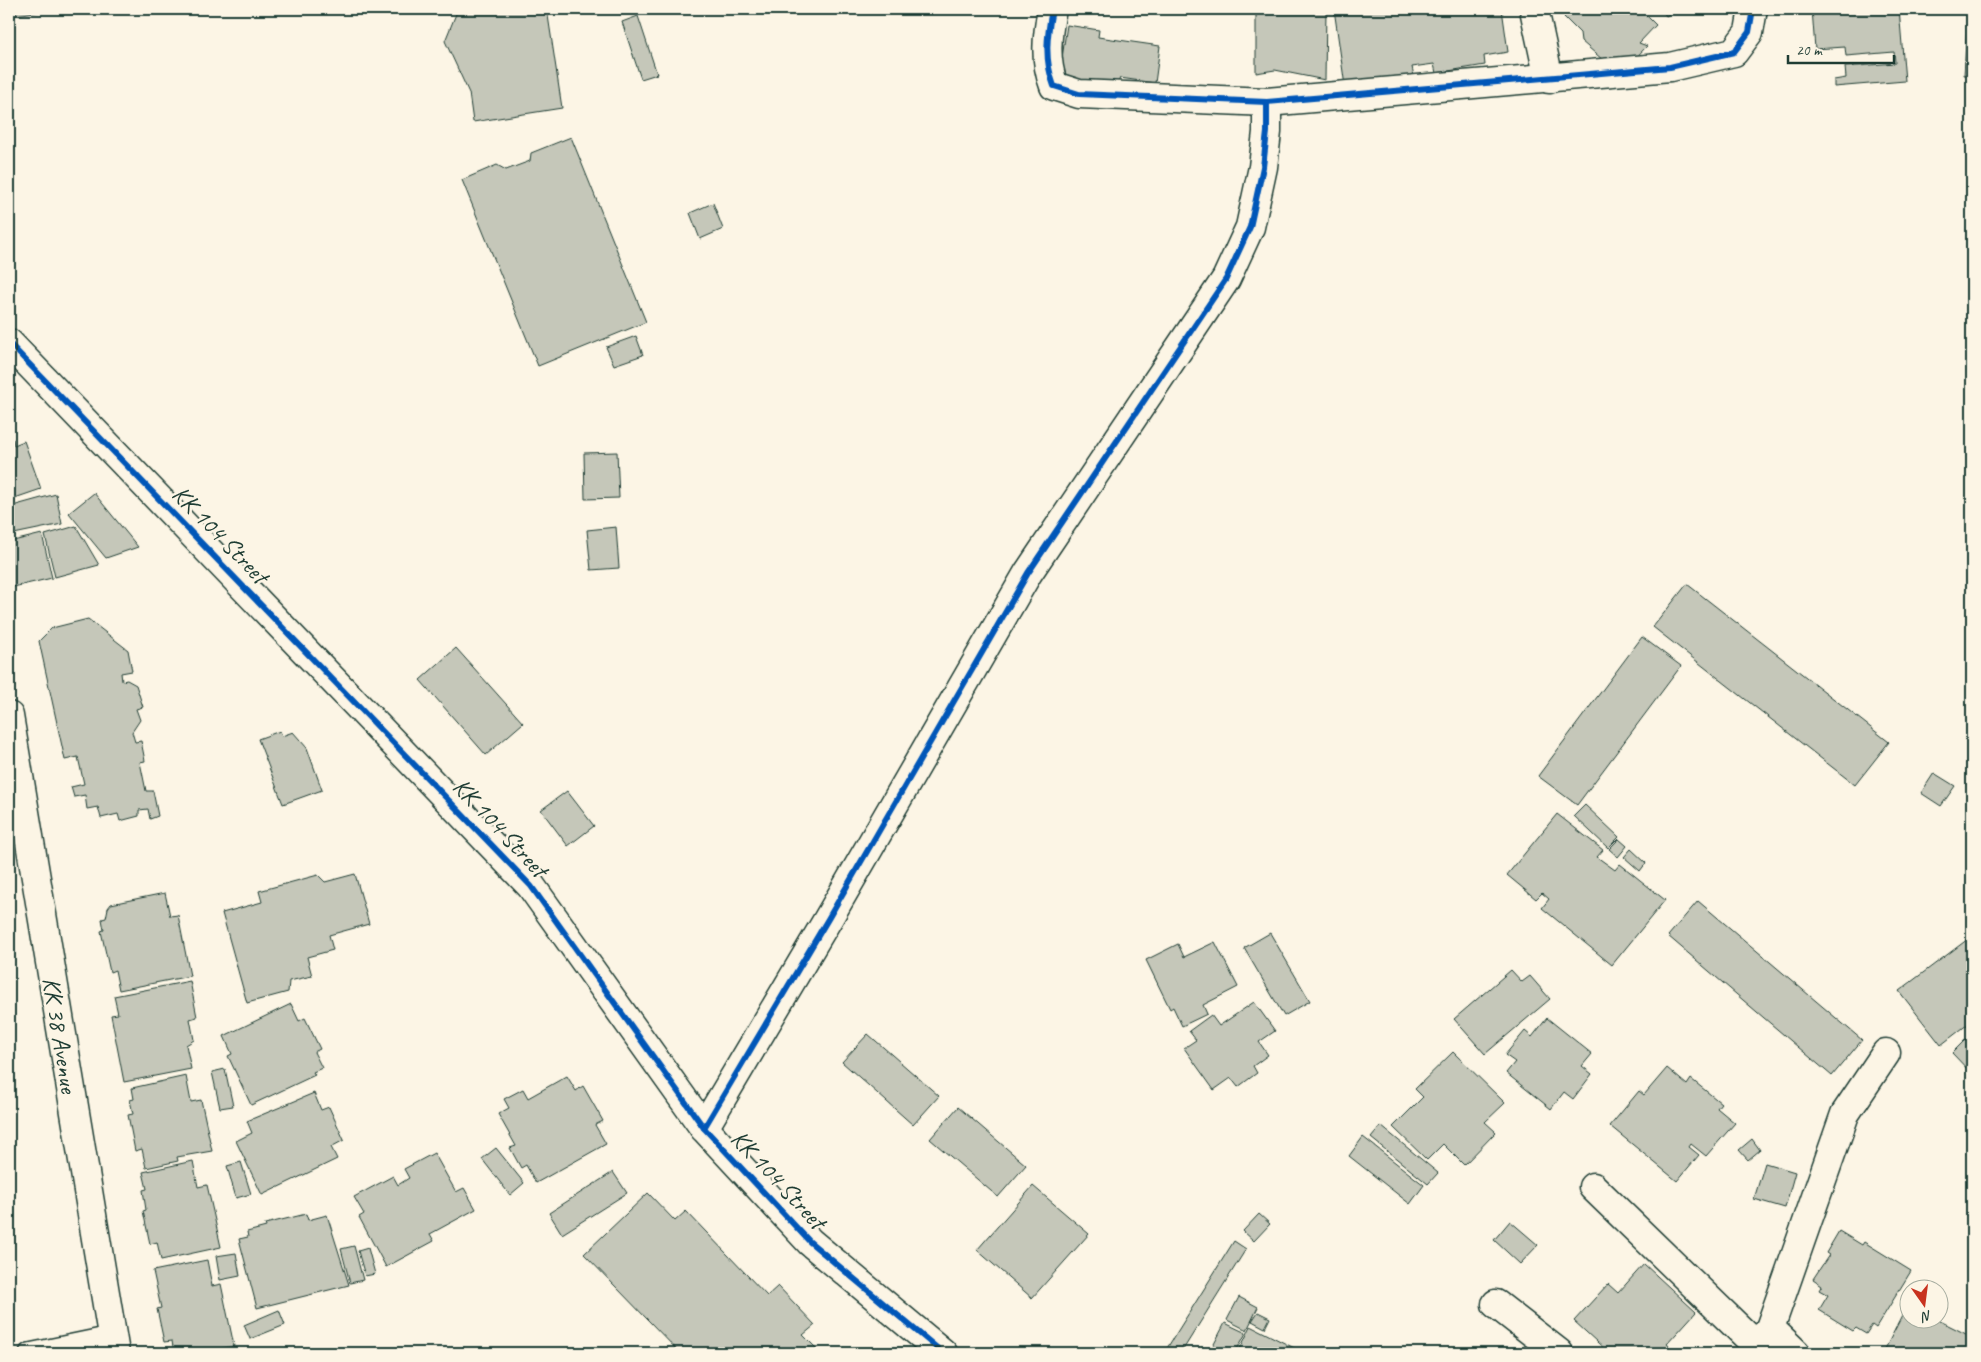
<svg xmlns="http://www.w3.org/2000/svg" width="1981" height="1362" viewBox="0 0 1981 1362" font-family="Caveat,sans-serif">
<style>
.building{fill:#c5c7b9;stroke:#1f3d34}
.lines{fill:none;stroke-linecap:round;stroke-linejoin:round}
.service-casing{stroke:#1f3d34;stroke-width:22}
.minor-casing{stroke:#1f3d34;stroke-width:31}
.tertiary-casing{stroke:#1f3d34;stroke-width:31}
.service{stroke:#fcf5e5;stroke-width:19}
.minor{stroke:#fcf5e5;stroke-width:28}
.tertiary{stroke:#fcf5e5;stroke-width:28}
.cycleway-casing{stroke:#fcf5e5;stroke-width:9}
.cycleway{stroke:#0057b8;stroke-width:6}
.labels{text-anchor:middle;stroke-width:5;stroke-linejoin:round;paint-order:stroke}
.street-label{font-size:25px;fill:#1f3d34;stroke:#fcf5e5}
</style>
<rect width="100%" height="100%" fill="#fcf5e5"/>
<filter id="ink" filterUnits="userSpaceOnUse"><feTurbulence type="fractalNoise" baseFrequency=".02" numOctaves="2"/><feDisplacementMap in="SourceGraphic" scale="10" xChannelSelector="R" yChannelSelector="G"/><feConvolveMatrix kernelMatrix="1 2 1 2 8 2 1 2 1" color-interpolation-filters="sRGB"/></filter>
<g filter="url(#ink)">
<g class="building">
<polygon points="15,9 54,9 16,15"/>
<polygon points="458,9 547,9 562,108 473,122 469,93 445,41"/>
<polygon points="1256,9 1326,9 1325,80 1275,70 1256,73"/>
<polygon points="1334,9 1502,9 1508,52 1484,56 1485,65 1436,73 1434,64 1412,67 1414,76 1345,86"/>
<polygon points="1572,9 1640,9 1656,25 1639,43 1647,46 1622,72 1608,57 1603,60 1581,41 1580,33 1564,17"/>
<polygon points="1661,9 1677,9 1666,16"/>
<polygon points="1812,9 1899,9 1905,81 1834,87 1834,80 1846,78 1845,67 1895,63 1894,52 1846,56 1845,47 1815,49"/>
<polygon points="1968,9 1972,9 1972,75 1964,75"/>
<polygon points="638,16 657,74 641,79 622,22"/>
<polygon points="1067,25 1099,30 1098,37 1160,46 1155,83 1120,78 1107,105 1056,97"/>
<polygon points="571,137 646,322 538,366 462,180 497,165 506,170 530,161 531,153"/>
<polygon points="713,203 723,229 700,239 690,213"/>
<polygon points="636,336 643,355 614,365 606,347"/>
<polygon points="13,439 14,445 24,441 41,489 9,500 9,440"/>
<polygon points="617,452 619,498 585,499 584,453"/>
<polygon points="94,493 138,547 106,558 69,513"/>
<polygon points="56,494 62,524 9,535 9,507"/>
<polygon points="76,526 99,565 55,577 45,535"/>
<polygon points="616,527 619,568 591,570 587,530"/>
<polygon points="42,534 52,578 9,588 9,542"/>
<polygon points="1687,584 1889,742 1855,785 1653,627"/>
<polygon points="88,619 128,650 132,671 121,673 122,681 127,680 136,685 143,707 136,709 140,720 132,732 135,742 141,741 145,761 140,762 146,791 153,791 158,816 150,819 148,809 139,810 139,816 120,821 118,814 101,818 98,807 87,809 85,795 74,797 71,787 84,784 78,757 65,760 39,641 52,628"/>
<polygon points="1642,637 1681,666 1577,805 1538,776"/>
<polygon points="456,648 523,723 486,755 420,680"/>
<polygon points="280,731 282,736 293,732 307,748 322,790 283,804 258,739"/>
<polygon points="1934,773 1955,786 1941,806 1921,793"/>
<polygon points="567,791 594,826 568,846 541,810"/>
<polygon points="1585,805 1619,837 1608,848 1574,816"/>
<polygon points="1557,814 1603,850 1597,857 1615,870 1620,864 1665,900 1612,965 1542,908 1549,899 1542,893 1536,899 1507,875"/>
<polygon points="1619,839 1627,846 1618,857 1609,849"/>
<polygon points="1631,849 1646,863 1640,871 1624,857"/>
<polygon points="355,874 369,924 329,935 333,950 307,957 312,976 289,981 288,992 247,1003 222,913 262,902 259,891 318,875 325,882"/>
<polygon points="165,893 170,916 178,915 190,976 119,990 115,970 110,972 101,931 104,930 102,919 106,918 108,908 111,904"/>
<polygon points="1698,901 1862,1040 1832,1076 1668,936"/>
<polygon points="1270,933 1310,1001 1284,1016 1244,948"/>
<polygon points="1972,936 1972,1021 1941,1045 1899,991"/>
<polygon points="1215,942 1238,987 1203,1005 1207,1014 1182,1026 1173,1007 1170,1009 1146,960 1178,944 1184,957"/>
<polygon points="1511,970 1522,982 1530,976 1550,999 1485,1054 1454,1019"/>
<polygon points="190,981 197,1017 190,1019 194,1040 186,1045 191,1069 124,1082 111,1015 118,1014 114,996"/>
<polygon points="1254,1002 1275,1031 1259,1042 1268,1055 1253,1066 1257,1073 1238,1087 1231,1078 1214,1090 1184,1048 1196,1040 1189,1031 1211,1015 1219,1026"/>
<polygon points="291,1004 299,1021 305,1018 320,1049 314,1052 322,1068 313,1072 315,1075 251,1105 228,1056 232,1054 224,1036"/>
<polygon points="1547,1018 1592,1054 1582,1066 1592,1074 1573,1099 1564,1092 1551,1109 1506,1073 1515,1062 1505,1055 1525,1031 1532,1037"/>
<polygon points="868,1034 939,1096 913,1125 842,1062"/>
<polygon points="1966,1039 1971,1044 1972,1042 1972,1074 1952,1053"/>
<polygon points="1453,1052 1505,1103 1485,1122 1496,1132 1464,1165 1443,1144 1427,1160 1393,1127 1423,1097 1415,1089"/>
<polygon points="1667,1068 1687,1085 1691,1079 1721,1103 1717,1108 1735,1123 1706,1156 1691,1144 1689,1147 1699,1155 1677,1181 1610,1126 1639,1091 1644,1095"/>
<polygon points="225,1069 233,1106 220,1108 212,1072"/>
<polygon points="186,1076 191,1102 201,1100 212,1151 177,1157 178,1161 146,1168 142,1149 135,1151 128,1115 133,1114 130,1100 134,1099 132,1088"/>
<polygon points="567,1076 576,1091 583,1086 603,1121 595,1125 606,1144 536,1183 526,1165 521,1168 510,1148 516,1146 498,1114 509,1108 504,1099 523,1089 528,1098"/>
<polygon points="314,1093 321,1110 329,1107 344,1140 331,1147 337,1159 262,1195 236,1141 252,1133 247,1121"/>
<polygon points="958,1107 1026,1165 998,1197 930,1139"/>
<polygon points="1381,1126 1438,1173 1428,1184 1371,1138"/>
<polygon points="1363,1137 1424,1185 1410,1204 1349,1156"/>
<polygon points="1752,1139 1760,1150 1748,1160 1739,1150"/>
<polygon points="496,1148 524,1183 510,1195 482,1159"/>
<polygon points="1972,1148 1972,1160 1966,1154"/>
<polygon points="434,1153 456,1192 464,1188 476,1209 430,1234 434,1241 386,1267 359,1217 364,1214 354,1197 393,1176 398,1185 409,1178 404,1169"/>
<polygon points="193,1161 198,1187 207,1185 221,1247 161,1260 157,1242 150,1244 143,1211 146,1210 143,1190 147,1189 143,1172"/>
<polygon points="241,1162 251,1194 236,1198 227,1166"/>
<polygon points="1765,1163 1795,1172 1785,1208 1754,1199"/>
<polygon points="613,1172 627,1193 562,1234 549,1213"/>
<polygon points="1033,1186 1089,1234 1032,1298 977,1250"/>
<polygon points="648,1193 675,1221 686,1211 767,1296 778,1286 815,1325 803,1335 821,1353 680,1353 584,1254"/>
<polygon points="306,1214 308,1220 327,1215 349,1285 257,1308 239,1239 248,1237 247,1232 266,1227 265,1224"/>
<polygon points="1259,1214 1270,1224 1254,1241 1243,1231"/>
<polygon points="1510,1221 1538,1245 1520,1264 1494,1240"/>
<polygon points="1839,1231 1862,1245 1864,1242 1911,1271 1876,1328 1872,1325 1866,1334 1856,1328 1853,1331 1819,1310 1828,1295 1819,1290 1822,1285 1813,1279 1829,1255 1826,1253"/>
<polygon points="1234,1241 1246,1249 1181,1353 1164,1353"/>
<polygon points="354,1246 363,1280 350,1283 341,1249"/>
<polygon points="368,1248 375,1274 365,1276 358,1251"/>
<polygon points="236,1253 240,1276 220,1280 216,1256"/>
<polygon points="207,1260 212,1286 221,1284 234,1346 199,1353 174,1353 172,1341 164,1342 157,1309 161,1308 153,1271"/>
<polygon points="1644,1264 1696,1312 1667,1344 1677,1353 1609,1353 1574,1321 1608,1284 1618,1293"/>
<polygon points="1239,1297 1258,1307 1247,1330 1227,1320"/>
<polygon points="279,1310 285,1325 250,1339 244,1325"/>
<polygon points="1905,1310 1908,1312 1908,1320 1938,1320 1972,1337 1971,1353 1883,1353"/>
<polygon points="1258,1312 1270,1318 1265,1328 1252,1321"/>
<polygon points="1225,1323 1246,1333 1235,1353 1226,1353 1213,1346"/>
<polygon points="1251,1326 1302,1352 1301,1353 1238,1353"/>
</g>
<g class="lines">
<g class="service-casing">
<polyline id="service" points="29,1353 111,1336"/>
</g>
<g class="minor-casing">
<g id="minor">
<path d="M1052 9C1047 36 1044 59 1054 86L1079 94 1267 102 1670 67 1734 52 1749 32 1753 9"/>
<polyline points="1534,9 1549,79"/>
<polyline points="9,716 115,1353"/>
<polyline points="704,1128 828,919 1028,573 1226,279 1250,227 1263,167 1267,132 1267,102"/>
<polyline points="1593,1187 1757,1346"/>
<polyline points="1496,1304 1559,1353"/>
<polyline points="1770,1328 1796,1353"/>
<polyline points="1753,1353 1770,1328 1845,1114 1886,1053"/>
</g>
</g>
<g class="tertiary-casing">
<polyline id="tertiary" points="9,343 531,886 704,1128 810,1242 943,1353"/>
</g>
<use href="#service" class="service"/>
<use href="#minor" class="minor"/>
<use href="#tertiary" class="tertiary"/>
<g class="cycleway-casing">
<g id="cycleway">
<path d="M1052 9C1047 36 1044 59 1054 86L1079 94 1267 102 1670 67 1734 52 1749 32 1753 9"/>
<polyline points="9,343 531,886 704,1128 810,1242 943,1353"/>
<polyline points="704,1128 828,919 1028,573 1226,279 1250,227 1263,167 1267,132 1267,102"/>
</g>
</g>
<use href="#cycleway" class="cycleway"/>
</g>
</g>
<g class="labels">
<g class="street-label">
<text transform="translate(221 534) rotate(46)" y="9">KK 104 Street</text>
<text transform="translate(501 827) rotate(47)" y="9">KK 104 Street</text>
<text transform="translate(61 1035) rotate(81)" y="9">KK 38 Avenue</text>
<text transform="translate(779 1179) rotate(47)" y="9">KK 104 Street</text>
</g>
</g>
<rect width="1981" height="1362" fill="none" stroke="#fcf5e5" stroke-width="30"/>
<rect x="15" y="15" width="1951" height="1332" fill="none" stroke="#1f3d34" stroke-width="2" filter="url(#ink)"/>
<g transform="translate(1924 1304) rotate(166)"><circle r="24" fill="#fcf5e5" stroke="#a4ab9e"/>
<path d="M0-4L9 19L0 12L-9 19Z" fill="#c8321e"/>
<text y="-8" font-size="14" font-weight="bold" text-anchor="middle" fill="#1f3d34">N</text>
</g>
<path d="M1788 55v8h106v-8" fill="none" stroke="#1f3d34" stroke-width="2.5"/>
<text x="1796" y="55" font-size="15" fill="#1f3d34" stroke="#fcf5e5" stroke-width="4" paint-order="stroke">20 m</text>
</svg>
